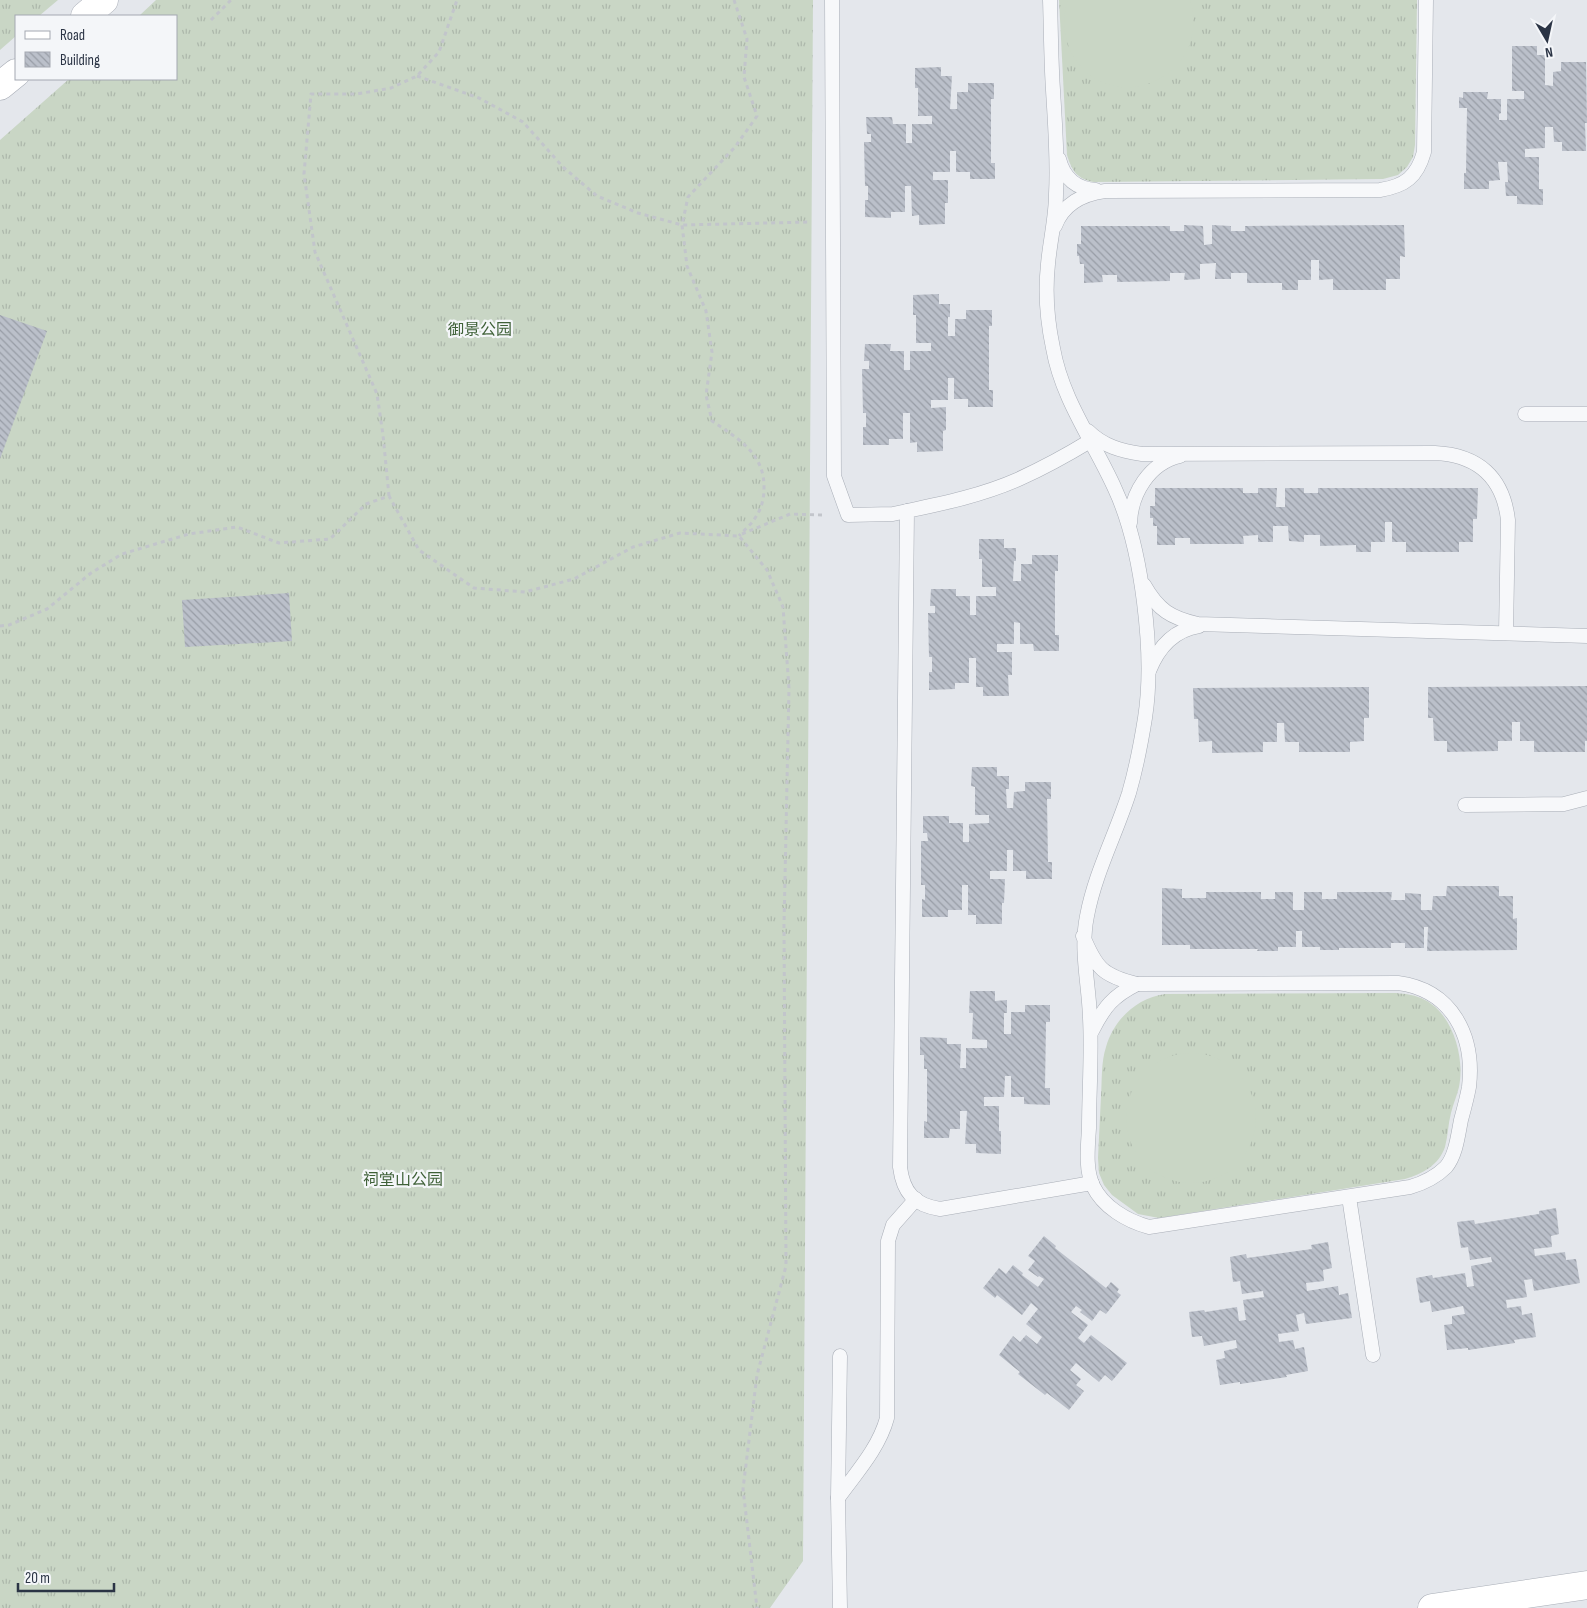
<svg xmlns="http://www.w3.org/2000/svg" width="1587" height="1608" viewBox="0 0 1587 1608" font-family="'Sofia Sans Condensed','Noto Sans SC',sans-serif">
<style>
.grass{fill:url(#grass-tufts)}
.garden{fill:#c9d6c5}
.building{fill:url(#building-back-hatch)}
.lines{fill:none;stroke-linecap:round;stroke-linejoin:round}
.lane-casing{stroke:#a9aeb7;stroke-width:15}
.secondary-casing{stroke:#a9aeb7;stroke-width:29}
.path{stroke:#c2c5cb;stroke-width:3;stroke-dasharray:4 4;stroke-linecap:butt}
.lane{stroke:#f7f8fa;stroke-width:14}
.secondary{stroke:#fff;stroke-width:28}
.labels{text-anchor:middle;stroke-width:4.5;stroke-linejoin:round;paint-order:stroke}
.park-label{font-size:16px;fill:#3f6138;stroke:#f4f6f9}
</style>
<defs>
<pattern id="grass-tufts" width="24" height="20" patternUnits="userSpaceOnUse" patternTransform="scale(1.25)"><rect width="24" height="20" fill="#c9d6c5"/><path d="M3 7l-1-3M5 7V3M7 7l1-3M15 17l-1-3M17 17v-4M19 17l1-3" fill="none" stroke="#adb8ab"/></pattern>
<pattern id="building-back-hatch" width="6" height="6" patternUnits="userSpaceOnUse" patternTransform="scale(1.25)"><rect width="6" height="6" fill="#bbc0ca"/><path d="M-1 5l2 2M0 0l6 6M5-1l2 2" fill="none" stroke="#989da6"/></pattern>
</defs>
<rect width="100%" height="100%" fill="#e4e7ec"/>
<g class="grass">
<polygon points="0,0 58,0 39,16 16,16 16,36 0,50"/>
<polygon points="156,0 813,0 803,1561 770,1608 0,1608 0,140 69,79 176,79 176,16 139,16"/>
<path d="M1059 0H1417L1415 145 1413 157 1407 167 1398 175 1383 179 1094 182C1077 179 1072 171 1067 155Z"/>
<path d="M1396 993C1406 994 1416 995 1425 1000 1453 1014 1465 1058 1459 1087 1457 1096 1453 1104 1451 1113 1448 1124 1448 1136 1445 1147 1439 1165 1422 1174 1405 1179L1159 1218 1138 1214 1112 1195 1104 1185 1099 1173 1098 1158C1099 1137 1100 1117 1101 1096 1102 1080 1101 1062 1106 1047 1114 1019 1137 998 1165 994Z"/>
</g>
<g class="garden">
<path d="M1068 0H1190C1214 79 1107 122 1071 52 1063 35 1062 18 1068 0Z"/>
<circle cx="1191" cy="1118" r="65"/>
</g>
<g class="building">
<polygon points="1512,46 1537,46 1537,55 1545,55 1545,85 1553,86 1553,72 1561,71 1561,62 1586,62 1587,123 1585,123 1586,151 1562,151 1562,142 1554,142 1553,127 1545,127 1545,148 1525,149 1525,157 1539,157 1539,189 1543,189 1543,205 1517,204 1517,196 1506,196 1505,182 1508,182 1507,162 1498,162 1500,180 1489,181 1489,189 1464,189 1464,173 1466,173 1467,108 1459,108 1459,97 1463,98 1463,92 1488,92 1487,99 1501,99 1501,113 1499,114 1499,120 1507,120 1507,99 1524,99 1524,91 1512,91"/>
<polygon points="941,67 941,76 952,76 950,109 957,109 957,92 968,92 968,83 994,83 994,99 991,99 991,163 995,163 995,179 970,179 970,172 956,172 956,151 950,151 950,172 933,172 933,180 948,180 948,203 945,203 945,224 919,225 919,215 912,216 911,186 905,186 905,212 891,212 891,218 865,217 865,200 868,200 868,186 865,186 864,142 871,142 871,134 867,134 866,117 892,117 893,124 906,124 906,143 912,143 912,124 932,124 932,116 918,116 918,88 915,88 915,68"/>
<polygon points="1184,225 1203,226 1204,245 1212,244 1212,225 1231,226 1231,231 1245,231 1245,226 1404,225 1405,257 1400,256 1400,279 1386,279 1386,290 1333,290 1333,279 1319,280 1319,260 1311,260 1311,280 1298,280 1298,290 1282,290 1282,283 1247,283 1247,273 1231,273 1231,279 1215,279 1216,263 1200,264 1200,279 1184,280 1185,273 1170,273 1170,281 1117,282 1117,275 1102,275 1103,282 1084,283 1084,264 1080,264 1079,256 1077,256 1077,244 1081,244 1081,226 1170,226 1170,231 1184,231"/>
<polygon points="939,294 939,304 950,304 950,317 948,317 948,336 955,336 955,319 966,319 966,310 992,310 992,326 989,326 989,390 993,390 993,407 968,407 968,399 954,399 954,378 948,378 948,400 931,400 931,408 946,407 946,430 943,431 943,451 917,452 917,442 910,443 910,413 903,413 903,439 889,439 889,445 863,445 863,427 866,427 866,413 863,413 862,369 869,369 869,361 864,361 865,344 891,344 890,351 904,351 904,370 910,370 910,351 931,351 931,343 916,343 916,315 913,315 913,295"/>
<polygon points="0,315 47,331 0,459"/>
<polygon points="1155,488 1243,488 1243,493 1258,493 1258,488 1277,488 1276,507 1285,507 1285,488 1304,488 1304,493 1318,493 1318,488 1478,488 1477,519 1473,519 1473,542 1459,542 1459,552 1406,552 1406,542 1392,542 1392,522 1385,522 1385,542 1371,542 1371,552 1356,552 1356,545 1320,546 1320,535 1304,535 1304,542 1289,541 1288,526 1273,526 1273,542 1258,542 1258,535 1243,536 1244,544 1190,544 1190,538 1175,538 1175,545 1157,545 1157,526 1153,526 1153,518 1150,518 1150,506 1155,506"/>
<polygon points="979,539 1004,539 1004,548 1016,548 1016,561 1014,561 1013,581 1021,581 1021,564 1032,564 1032,555 1058,555 1058,571 1055,571 1055,635 1059,635 1059,651 1034,651 1033,644 1020,644 1020,623 1014,622 1014,644 997,644 997,652 1012,652 1012,675 1008,675 1009,696 983,696 983,687 976,687 976,658 969,658 969,683 955,683 955,689 929,690 929,672 932,672 932,657 929,657 928,613 935,613 935,606 930,606 931,589 956,589 956,596 970,596 970,615 976,615 976,596 996,596 996,587 982,587 982,559 979,559"/>
<polygon points="289,593 292,641 185,647 182,600"/>
<polygon points="1587,686 1587,741 1585,741 1585,752 1534,752 1534,741 1520,741 1520,722 1512,722 1512,741 1498,741 1498,751 1447,752 1447,741 1434,741 1433,718 1428,718 1428,687"/>
<polygon points="1369,687 1369,718 1364,718 1364,741 1350,742 1350,752 1299,752 1299,742 1285,742 1284,723 1277,723 1277,742 1263,742 1263,752 1212,753 1212,741 1199,742 1198,719 1194,719 1193,688"/>
<polygon points="972,767 997,767 997,776 1009,776 1009,789 1006,789 1007,808 1013,808 1014,792 1025,791 1025,782 1051,782 1051,799 1047,799 1048,862 1052,862 1052,879 1026,879 1026,871 1013,871 1013,850 1007,850 1007,871 990,871 990,879 1005,879 1004,903 1002,903 1002,924 976,924 976,915 968,915 968,885 962,885 962,910 948,910 948,917 922,917 922,899 925,900 925,885 921,885 921,841 928,841 927,833 923,833 923,816 949,816 949,823 963,823 963,842 969,842 969,824 989,823 989,815 975,815 975,787 971,786"/>
<polygon points="1447,886 1499,886 1499,896 1513,896 1513,919 1517,918 1517,950 1427,951 1428,927 1424,927 1424,948 1405,948 1405,943 1391,943 1391,948 1339,948 1339,950 1320,950 1320,947 1302,947 1302,931 1296,931 1296,947 1278,947 1278,951 1257,951 1258,949 1190,949 1190,945 1162,945 1162,888 1182,889 1182,898 1206,898 1206,892 1261,892 1261,899 1275,899 1275,892 1293,892 1293,910 1304,910 1304,892 1322,892 1322,899 1337,899 1337,892 1392,892 1391,900 1405,900 1405,893 1421,894 1421,910 1432,910 1433,896 1446,896"/>
<polygon points="970,991 995,991 995,1001 1007,1000 1007,1013 1004,1013 1004,1034 1011,1034 1011,1012 1025,1012 1025,1005 1050,1005 1050,1022 1046,1022 1045,1088 1050,1088 1050,1105 1024,1104 1024,1097 1011,1097 1011,1076 1005,1076 1004,1097 984,1097 984,1106 999,1106 999,1131 1001,1131 1001,1154 976,1153 976,1144 965,1144 967,1111 960,1111 960,1129 950,1129 949,1138 924,1138 924,1121 927,1122 927,1069 924,1069 924,1055 920,1055 920,1037 947,1038 947,1044 961,1044 960,1068 966,1068 966,1048 987,1048 987,1040 972,1039 973,1013 969,1013"/>
<polygon points="1556,1208 1559,1234 1551,1236 1552,1247 1534,1249 1535,1256 1565,1252 1566,1260 1576,1259 1580,1283 1534,1291 1532,1279 1524,1280 1527,1297 1506,1300 1507,1308 1521,1306 1522,1315 1532,1313 1536,1337 1514,1340 1515,1343 1468,1350 1468,1348 1447,1350 1444,1325 1452,1324 1452,1316 1465,1314 1463,1306 1432,1312 1430,1301 1420,1303 1416,1278 1432,1275 1433,1278 1465,1273 1467,1287 1474,1286 1471,1266 1492,1262 1491,1257 1470,1260 1468,1247 1461,1248 1457,1222 1474,1220 1475,1224 1539,1214 1539,1211"/>
<polygon points="1044,1236 1056,1246 1055,1248 1106,1288 1111,1282 1119,1289 1117,1292 1121,1295 1106,1314 1100,1310 1092,1321 1080,1312 1082,1310 1076,1306 1071,1312 1088,1325 1078,1338 1084,1343 1091,1335 1127,1363 1112,1381 1105,1375 1099,1382 1076,1363 1070,1370 1081,1379 1076,1385 1084,1391 1069,1410 1047,1393 1045,1395 1018,1374 1020,1372 999,1355 1013,1336 1020,1342 1026,1335 1037,1344 1042,1337 1026,1324 1038,1309 1031,1303 1022,1315 997,1295 995,1298 983,1288 999,1268 1006,1274 1013,1265 1023,1273 1022,1275 1038,1287 1044,1279 1039,1276 1038,1277 1028,1270 1035,1261 1028,1256"/>
<polygon points="1328,1242 1332,1268 1323,1270 1324,1281 1306,1283 1307,1291 1338,1286 1339,1295 1348,1293 1352,1318 1306,1324 1304,1313 1296,1315 1299,1331 1278,1334 1279,1342 1293,1340 1295,1349 1304,1347 1308,1371 1286,1375 1287,1377 1240,1384 1240,1382 1220,1385 1216,1360 1225,1358 1224,1351 1237,1348 1236,1340 1204,1346 1202,1336 1192,1337 1189,1312 1204,1310 1205,1312 1237,1307 1239,1321 1246,1320 1243,1300 1264,1297 1263,1291 1242,1294 1240,1281 1233,1282 1230,1257 1246,1254 1247,1258 1312,1249 1311,1245"/>
</g>
<g class="lines">
<g class="lane-casing">
<g id="lane">
<polyline points="832,0 834,476 848,515 893,514 907,511"/>
<path d="M1050 0C1051 30 1051 60 1053 90 1055 125 1058 159 1056 194 1056 217 1050 241 1048 264 1045 292 1047 320 1053 348 1062 400 1094 442 1115 489 1142 547 1155 654 1145 718 1141 743 1136 769 1129 793 1116 834 1095 873 1087 916 1080 950 1089 984 1090 1018 1092 1055 1089 1092 1089 1128 1088 1146 1085 1169 1093 1186 1103 1207 1127 1221 1149 1227L1410 1187C1424 1183 1435 1178 1446 1167 1456 1155 1458 1135 1461 1120 1464 1109 1467 1098 1469 1087 1475 1036 1452 990 1398 983L1137 984C1103 976 1096 968 1083 936"/>
<path d="M1059 159C1064 179 1077 189 1096 190"/>
<path d="M1055 226C1063 204 1083 194 1105 191L1380 190C1405 186 1417 177 1424 152L1426 0"/>
<polyline points="1525,414 1587,414"/>
<path d="M1088 431C1103 446 1121 451 1142 454L1435 453C1478 455 1503 477 1508 520L1506 633"/>
<path d="M1090 441C1067 455 1043 468 1019 479 983 495 945 503 907 511L900 1167C903 1192 914 1205 940 1209L1092 1183"/>
<path d="M1130 523C1131 494 1149 463 1180 456"/>
<path d="M1144 585C1158 610 1171 618 1198 624L1587 636"/>
<path d="M1149 671C1158 648 1174 630 1199 626"/>
<polyline points="1465,805 1564,804 1587,798"/>
<path d="M1092 1031C1104 1007 1113 996 1137 984"/>
<polyline points="1349,1197 1373,1355"/>
<polyline points="840,1356 838,1498 840,1608"/>
<path d="M838 1498C856 1473 879 1448 887 1418L888 1241 893 1225 916 1199"/>
</g>
</g>
<g class="secondary-casing">
<g id="secondary">
<polyline points="85,16 104,0"/>
<polyline points="0,86 16,73"/>
<polyline points="1432,1608 1587,1585"/>
</g>
</g>
<g class="path">
<path d="M734 0 747 39 744 77 757 116 735 147 688 197 682 225 687 266 706 311 712 352 706 395 712 421C739 439 765 454 764 489 764 499 761 510 755 518 751 525 744 530 739 536"/>
<polyline points="211,20 231,0"/>
<polyline points="417,76 479,98 523,122 563,167 597,196 638,213 682,225 810,222"/>
<polyline points="389,496 383,435 377,394 315,252 304,174 311,94 357,94 391,88 417,76 439,52 457,0"/>
<polyline points="742,534 790,514 822,515"/>
<polyline points="0,626 9,625 47,609 91,573 122,554 189,534 237,527 279,543 330,539 366,504 389,496 419,550 474,588 525,592 574,579 633,547 680,533 739,536 767,570 783,607 789,688 784,926 786,1266 757,1375 743,1489 757,1608"/>
</g>
<use href="#lane" class="lane"/>
<use href="#secondary" class="secondary"/>
</g>
<g class="labels">
<g class="park-label">
<text x="480" y="335">御景公园</text>
<text x="403" y="1185">祠堂山公园</text>
</g>
</g>
<rect x="15" y="15" width="162" height="65" fill="#f4f6f9" stroke="#a4a8b1"/>
<rect x="25" y="31" width="25" height="8" fill="#ffffff" stroke="#a4a8b1"/>
<text x="60" y="40" font-size="15" fill="#2b3445">Road</text>
<rect x="25" y="52" width="25" height="15" fill="url(#building-back-hatch)" stroke="#a4a8b1"/>
<text x="60" y="65" font-size="15" fill="#2b3445">Building</text>
<g transform="translate(1547 40) rotate(171)" stroke="#f4f6f9" stroke-width="4" paint-order="stroke">
<path d="M0-4L9 19L0 12L-9 19Z" fill="#2b3445"/>
<text y="-8" font-size="14" font-weight="bold" text-anchor="middle" fill="#2b3445">N</text>
</g>
<path d="M18 1583v8h96v-8" fill="none" stroke="#2b3445" stroke-width="2.5"/>
<text x="25" y="1583" font-size="15" fill="#2b3445" stroke="#f4f6f9" stroke-width="4" paint-order="stroke">20 m</text>
</svg>
